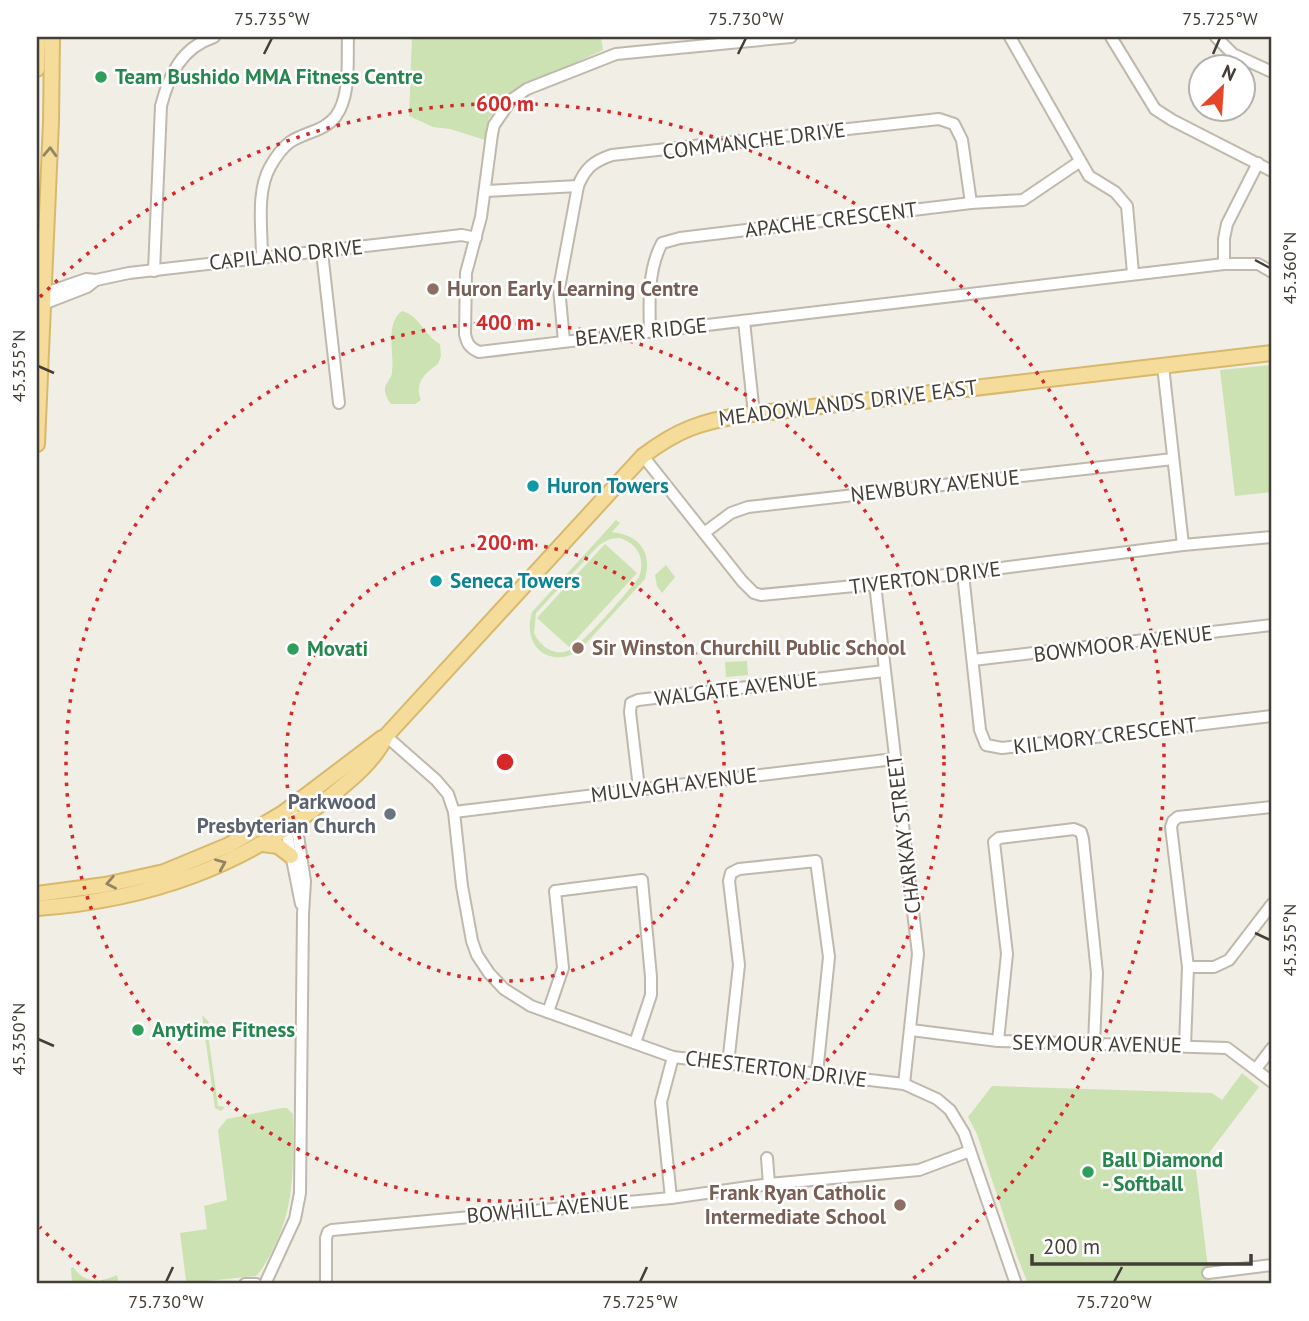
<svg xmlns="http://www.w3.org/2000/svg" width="1309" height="1321" viewBox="0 0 1309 1321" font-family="'PT Sans',sans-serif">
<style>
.green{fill:#cce2b2;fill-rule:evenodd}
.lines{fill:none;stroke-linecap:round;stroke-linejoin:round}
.minor-casing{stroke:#bfb8ac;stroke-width:14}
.major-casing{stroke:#d8b96c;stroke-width:18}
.minor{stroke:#fff;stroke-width:10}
.major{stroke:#f5dc9b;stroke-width:14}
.oneway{stroke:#938563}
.ticks{fill:none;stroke:#433e36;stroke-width:2.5}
.ring{fill:none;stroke:#d62828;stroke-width:3.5;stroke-dasharray:3.5 7}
.leisure-dot{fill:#2e9e5b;stroke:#fff;stroke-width:2.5}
.education-dot{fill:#8d6e63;stroke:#fff;stroke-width:2.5}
.culture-dot{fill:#0f9aa8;stroke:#fff;stroke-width:2.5}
.worship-dot{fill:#6b7280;stroke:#fff;stroke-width:2.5}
.labels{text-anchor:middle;stroke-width:5;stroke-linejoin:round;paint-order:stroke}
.leisure-label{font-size:21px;font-weight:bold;fill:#27864d;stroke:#fff;text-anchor:start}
.street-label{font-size:21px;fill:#433e36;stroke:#fff}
.education-label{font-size:21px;font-weight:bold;fill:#785e54;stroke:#fff;text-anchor:start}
.culture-label{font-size:21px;font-weight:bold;fill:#0d838f;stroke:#fff;text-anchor:start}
.worship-label{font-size:21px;font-weight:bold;fill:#5b616d;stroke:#fff;text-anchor:end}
.centre{fill:#d62828;stroke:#fff;stroke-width:3.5}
.ring-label{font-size:21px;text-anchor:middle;font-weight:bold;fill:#d62828;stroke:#fff;stroke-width:5;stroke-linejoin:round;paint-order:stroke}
.neatline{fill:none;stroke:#433e36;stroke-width:2.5}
.ticks-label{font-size:18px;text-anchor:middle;fill:#433e36}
</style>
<rect width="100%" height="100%" fill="#f1eee6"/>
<g class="green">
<polygon points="412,37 601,37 603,50 511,92 489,118 485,140 450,129 433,127 409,116"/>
<path d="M402 311C419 315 424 335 440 344L441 356 438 364C425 373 414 383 421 400L415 404H391C388 400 384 393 385 388 386 382 392 378 392 372 395 353 384 325 402 311Z"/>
<polygon points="1272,365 1272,492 1235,496 1220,370"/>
<path d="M616 520 620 523 612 532C639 535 653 552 645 579L578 652C547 668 522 645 532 612ZM619 538C638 543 646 560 639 577 628 592 584 643 570 650 555 657 540 647 534 633L536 613 599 545 610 539Z"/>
<polygon points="605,544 637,573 569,647 537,618"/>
<polygon points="666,565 675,577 662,593 657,586 655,575"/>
<polygon points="747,661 748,675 726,677 725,662"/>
<polygon points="202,1015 209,1022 207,1026 218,1106 225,1107 221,1111 215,1108"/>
<polygon points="1242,1073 1259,1087 1196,1170 1210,1284 1028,1284 1017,1256 977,1134 968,1117 992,1086 1212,1093 1222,1100"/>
<path d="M282 1108H287L293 1114C293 1162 296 1205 273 1249 268 1259 263 1269 256 1276L197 1282 186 1281 180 1233 207 1229 204 1206 227 1200 218 1130 227 1119Z"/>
<path d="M73 1267C85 1284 100 1283 117 1275L119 1284H72L71 1268Z"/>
</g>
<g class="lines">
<g class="minor-casing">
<g id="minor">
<path d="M791 37 616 54 527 89 511 100 494 125 492 134 481 217 466 273 465 334C467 344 470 348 479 352L1224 264H1258L1272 272"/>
<polyline points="1010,37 1089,176 1115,192 1127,206 1133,273"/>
<polyline points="1111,37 1155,109 1172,120 1272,171"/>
<polyline points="1216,37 1233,54 1272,72"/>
<polyline points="486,191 578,186"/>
<polyline points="322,252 339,403"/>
<path d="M262 257C262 229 256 192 270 167 275 158 282 148 290 142 305 132 325 131 336 116 351 95 347 60 348 37"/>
<polyline points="1224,264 1224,239 1227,224 1258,163"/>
<path d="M154 271 161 106C169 75 181 48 214 37"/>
<polyline points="40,295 86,279 96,280 129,273 462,235 476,238"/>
<polyline points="38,306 87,287 96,280"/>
<polyline points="744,321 754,414"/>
<path d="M650 331C649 302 648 269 662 243L680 238 971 203 1023 200 1079 162"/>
<path d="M564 341 559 288 578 186C585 168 594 161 612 155L939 119 954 124 962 140 971 203"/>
<polyline points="1163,366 1183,545"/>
<polyline points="643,456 742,581 754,593 761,595 875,584 1183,545 1272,537"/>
<polyline points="704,533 731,513 748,507 1173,459"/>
<polyline points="963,574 980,730 986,745 1002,748 1272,716"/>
<polyline points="875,584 918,954 904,1084"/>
<polyline points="973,660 1272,625"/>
<polyline points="386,736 436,780 448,794 454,812 462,886 472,941 477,955 489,973 504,989 531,1006 673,1057 904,1084 937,1099 950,1110 964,1133 1016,1284"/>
<polyline points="639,788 630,712 631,703 638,700 884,671"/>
<polyline points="454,812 894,759"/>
<polyline points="285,824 301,904"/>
<polyline points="1188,967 1214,967 1229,960 1272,904"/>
<polyline points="548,1012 563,968 555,891 642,880 651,977 651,995 635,1043"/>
<polyline points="911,1030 998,1041 1227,1048 1272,1082"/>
<polyline points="998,1041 1007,954 994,842 999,838 1074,829 1081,832 1083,839 1097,973 1094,1044"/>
<polyline points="1185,1046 1188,967 1171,827 1173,821 1178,817 1272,807"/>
<polyline points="728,1064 739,965 729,881 731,873 739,869 816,861 829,957 817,1073"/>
<polyline points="1256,1069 1272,1048"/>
<polyline points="767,1158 769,1184"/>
<polyline points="671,1198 661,1102 673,1057"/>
<polyline points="1208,1273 1272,1265"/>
<polyline points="245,1284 256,1284"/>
<polyline points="265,1284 295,1219 300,1193 303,914 305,881 295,816"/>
<polyline points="326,1284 326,1238 328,1232 332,1230 671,1198 769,1184 919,1170 970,1151"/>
</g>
</g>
<g class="major-casing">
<g id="major">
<polyline points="37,69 38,37"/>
<polyline points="37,444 51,122 52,37"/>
<polyline points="263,844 278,846 291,856"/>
<polyline points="37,894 105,885 164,872 229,845 283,813 382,738"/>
<path d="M37 908C149 900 245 866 332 795 352 779 375 760 386 736L643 456C677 430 702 421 744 415L1272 353"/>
</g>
</g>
<use href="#minor" class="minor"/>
<use href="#major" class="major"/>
</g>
<defs><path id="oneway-chevron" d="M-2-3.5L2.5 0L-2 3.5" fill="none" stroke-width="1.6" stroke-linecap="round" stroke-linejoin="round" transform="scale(1.75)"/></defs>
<g class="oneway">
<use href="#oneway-chevron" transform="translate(50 152) rotate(-88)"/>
<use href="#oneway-chevron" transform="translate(221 864) rotate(-23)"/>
<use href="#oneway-chevron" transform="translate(111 883) rotate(169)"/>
</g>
<path class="ticks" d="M264 54 272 38M738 54 746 38M1213 54 1220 38M1255 260 1270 268M38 366 54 373M1255 933 1270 940M38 1039 54 1046M166 1282 173 1267M640 1282 647 1267M1114 1282 1122 1267"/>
<g class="ring">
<circle cx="505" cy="762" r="219"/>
<circle cx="505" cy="762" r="439"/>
<path d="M104 1284A658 658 0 0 1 40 1227M40 297A658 658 0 1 1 906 1284"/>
</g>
<g class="leisure-dot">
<circle cx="101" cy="77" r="7"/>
<circle cx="293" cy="649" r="7"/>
<circle cx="138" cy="1030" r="7"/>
<circle cx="1088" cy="1172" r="7"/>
</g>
<g class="education-dot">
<circle cx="433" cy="289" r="7"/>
<circle cx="578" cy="648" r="7"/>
<circle cx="900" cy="1205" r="7"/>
</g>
<g class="culture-dot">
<circle cx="533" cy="486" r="7"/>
<circle cx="436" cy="581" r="7"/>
</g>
<circle class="worship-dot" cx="390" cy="814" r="7"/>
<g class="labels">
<g class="leisure-label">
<text x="115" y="84">Team Bushido MMA Fitness Centre</text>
<text x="307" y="656">Movati</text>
<text x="152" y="1037">Anytime Fitness</text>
<text x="1102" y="1167">Ball Diamond<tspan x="1102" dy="24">- Softball</tspan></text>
</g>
<g class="street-label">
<text transform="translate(754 141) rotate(-7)" y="7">COMMANCHE DRIVE</text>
<text transform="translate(831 220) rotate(-7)" y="7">APACHE CRESCENT</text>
<text transform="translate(286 255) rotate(-6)" y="7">CAPILANO DRIVE</text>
<text transform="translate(641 332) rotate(-6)" y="7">BEAVER RIDGE</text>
<text transform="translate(848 403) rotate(-7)" y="7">MEADOWLANDS DRIVE EAST</text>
<text transform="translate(935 486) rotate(-6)" y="7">NEWBURY AVENUE</text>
<text transform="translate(925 578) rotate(-7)" y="7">TIVERTON DRIVE</text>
<text transform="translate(1123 644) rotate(-7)" y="7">BOWMOOR AVENUE</text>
<text transform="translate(736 689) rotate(-7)" y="7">WALGATE AVENUE</text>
<text transform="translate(1105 736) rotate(-7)" y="7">KILMORY CRESCENT</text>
<text transform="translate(674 785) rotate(-7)" y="7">MULVAGH AVENUE</text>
<text transform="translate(904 834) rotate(-97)" y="7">CHARKAY STREET</text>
<text transform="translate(1097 1044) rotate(1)" y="7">SEYMOUR AVENUE</text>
<text transform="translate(776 1069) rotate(7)" y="7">CHESTERTON DRIVE</text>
<text transform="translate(548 1209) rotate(-5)" y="7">BOWHILL AVENUE</text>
</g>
<g class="education-label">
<text x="447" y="296">Huron Early Learning Centre</text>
<text x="592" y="655">Sir Winston Churchill Public School</text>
<text x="886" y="1200" text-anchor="end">Frank Ryan Catholic<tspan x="886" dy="24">Intermediate School</tspan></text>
</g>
<g class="culture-label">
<text x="547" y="493">Huron Towers</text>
<text x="450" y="588">Seneca Towers</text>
</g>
<g class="worship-label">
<text x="376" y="809">Parkwood<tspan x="376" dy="24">Presbyterian Church</tspan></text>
</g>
</g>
<circle cx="505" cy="762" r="10" class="centre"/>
<g class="ring-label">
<text x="505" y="111">600 m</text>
<text x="505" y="330">400 m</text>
<text x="505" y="550">200 m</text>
</g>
<rect width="1309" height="1321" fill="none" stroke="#ffffff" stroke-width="77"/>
<g transform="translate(1222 88) rotate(25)"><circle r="33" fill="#ffffff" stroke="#b4b2af" stroke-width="2"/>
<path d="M0-5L12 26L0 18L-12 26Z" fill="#e64627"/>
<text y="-10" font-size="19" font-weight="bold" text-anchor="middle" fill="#433e36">N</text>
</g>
<path d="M1032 1254v10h219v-10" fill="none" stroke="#433e36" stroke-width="3.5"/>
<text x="1043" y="1254" font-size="21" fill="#433e36" stroke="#ffffff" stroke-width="5" paint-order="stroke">200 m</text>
<rect x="38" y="38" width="1232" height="1244" class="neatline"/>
<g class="ticks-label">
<text x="272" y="25">75.735°W</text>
<text x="746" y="25">75.730°W</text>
<text x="1220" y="25">75.725°W</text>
<text transform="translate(1290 268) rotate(-90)" y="6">45.360°N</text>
<text transform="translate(19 366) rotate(-90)" y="6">45.355°N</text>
<text transform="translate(1290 940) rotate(-90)" y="6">45.355°N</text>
<text transform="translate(19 1039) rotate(-90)" y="6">45.350°N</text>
<text x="166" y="1308">75.730°W</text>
<text x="640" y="1308">75.725°W</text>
<text x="1114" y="1308">75.720°W</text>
</g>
</svg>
